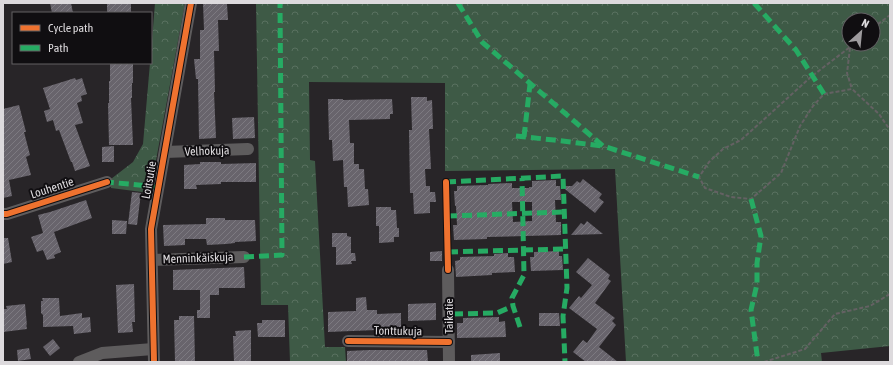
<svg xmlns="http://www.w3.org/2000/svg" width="893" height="365" viewBox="0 0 893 365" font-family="'Asap Condensed',sans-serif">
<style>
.forest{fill:url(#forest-crowns);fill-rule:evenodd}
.building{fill:url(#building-hatch);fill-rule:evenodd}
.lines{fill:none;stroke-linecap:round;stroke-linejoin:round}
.path{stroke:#646163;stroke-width:2;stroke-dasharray:4 2;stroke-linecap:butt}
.minor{stroke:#5e5c5d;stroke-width:12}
.quiet{stroke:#26ab63;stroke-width:5;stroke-dasharray:10 5;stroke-linecap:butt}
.cycleway-casing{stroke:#100e11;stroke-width:8}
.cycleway{stroke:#ef722f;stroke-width:6}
.labels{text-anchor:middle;stroke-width:4;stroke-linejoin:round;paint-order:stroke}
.street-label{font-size:12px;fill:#dddadd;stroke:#100e11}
</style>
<defs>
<pattern id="forest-crowns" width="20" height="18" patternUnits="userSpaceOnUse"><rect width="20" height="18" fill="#3e5a46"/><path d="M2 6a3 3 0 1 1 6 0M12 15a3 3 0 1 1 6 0" fill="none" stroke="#597160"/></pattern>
<pattern id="building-hatch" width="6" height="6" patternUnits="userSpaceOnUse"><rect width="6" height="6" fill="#68646c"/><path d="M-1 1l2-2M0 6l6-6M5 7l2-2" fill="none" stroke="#7d7a81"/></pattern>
</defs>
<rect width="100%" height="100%" fill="#282528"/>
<g class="forest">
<polygon points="155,3 185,3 150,193 111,188 111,179 133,162 143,144 150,63 151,63 151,53"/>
<path d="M256 3H890V346L821 353 822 362H626L615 169 445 171V83L309 82 310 160 315 161 325 347H345L346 362H290L288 305H261ZM849 20H873V44H849Z"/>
</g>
<g class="building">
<polygon points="50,3 71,3 73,13 52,13"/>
<rect x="107" y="3" width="24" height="10"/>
<polygon points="203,3 227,4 228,20 218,20 219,51 214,51 215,92 214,92 216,138 199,139 198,79 196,79 194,59 200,59 200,30 204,30"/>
<polygon points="110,63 133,63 133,83 132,83 132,98 131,98 133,145 109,145 108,103 109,103 109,81 110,81"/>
<polygon points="75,78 76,80 82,78 87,94 81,96 82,101 77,103 83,123 75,125 90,166 75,171 72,162 71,162 59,130 56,131 53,120 47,122 44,111 50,109 43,88"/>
<polygon points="411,97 427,97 427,101 432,100 433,129 429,129 431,169 425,169 426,186 430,186 430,192 435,192 436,202 430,202 430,213 414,214 413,193 410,193 409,130 412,130"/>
<polygon points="328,99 343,99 343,100 392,99 393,114 390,114 390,119 349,120 350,143 354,143 354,164 359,164 359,169 364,169 365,189 368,189 369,205 348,207 347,187 344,187 343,160 333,161 332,140 329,140"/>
<polygon points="19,105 26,132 24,132 30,155 26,157 31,175 9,180 12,196 3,198 3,109"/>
<polygon points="254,117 255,138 233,139 232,118"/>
<polygon points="114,146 114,162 102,162 102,147"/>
<polygon points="200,162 221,162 221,164 256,163 256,182 221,182 221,184 196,185 197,189 184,189 184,165 200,164"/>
<polygon points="583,179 602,194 599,198 604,202 595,213 561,186 572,186 577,181 580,183"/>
<path d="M556 180V186H560L561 200H555L556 222H561V235L487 237V239L454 240 453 225H457L456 206H455L454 191H457V186L488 185V184L512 183V188H529V187H532V181ZM512 202H532V221L513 222Z"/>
<polygon points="132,192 141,193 137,225 128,224"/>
<polygon points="86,200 92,218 54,232 61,252 54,255 55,258 47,260 43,250 37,252 31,237 43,233 38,215 50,212"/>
<polygon points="376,207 391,207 391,210 396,210 397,228 399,228 399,237 394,237 394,242 379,243 379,226 376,226"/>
<polygon points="206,218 225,218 225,220 255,220 256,241 235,242 235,243 226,244 207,245 206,239 185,239 185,245 164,246 163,225 206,224"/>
<polygon points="112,220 127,221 126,234 112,234"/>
<polygon points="587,221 603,234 571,235 581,223 584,225"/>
<polygon points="332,233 347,233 347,236 351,237 351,253 355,253 356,261 351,261 352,264 336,265 336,247 332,247"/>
<polygon points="3,238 8,238 12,262 3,264"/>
<polygon points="442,251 442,261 430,261 430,252"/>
<polygon points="559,251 559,256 562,256 563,270 531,271 530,257 534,257 534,252"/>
<polygon points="508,253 508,257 514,257 515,272 492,273 492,275 456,277 455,261 460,260 460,257 494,256 494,254"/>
<polygon points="588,258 610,275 608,279 611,281 595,303 615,318 612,321 616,325 599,347 618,362 586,362 573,352 583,340 587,343 597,329 569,308 579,296 581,298 592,285 576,272"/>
<polygon points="244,267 245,288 219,288 219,295 210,295 210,318 197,318 197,310 200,310 200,290 173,290 173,270"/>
<polygon points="134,284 135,322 132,322 133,332 118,333 116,285"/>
<polygon points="366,297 367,310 377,310 377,314 401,313 401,329 328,332 328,312 356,311 356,298"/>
<polygon points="42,298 59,298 60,316 82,313 82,318 90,317 91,332 74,334 73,326 43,327 43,315 41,313 41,301 43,301"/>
<polygon points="436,303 436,320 408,321 408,304"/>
<polygon points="25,304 27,326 26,324 27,329 3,332 3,309 7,309 6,306"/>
<polygon points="539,313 559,313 560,326 539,326"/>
<polygon points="179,316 194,316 195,362 175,362 174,320 179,320"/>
<polygon points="499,317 499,322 505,321 506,337 457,338 457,323 463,323 463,318"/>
<polygon points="262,320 285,320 285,337 258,337 257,323 262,323"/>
<polygon points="251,330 251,362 234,362 233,336 236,336 235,331"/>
<polygon points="53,339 60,348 50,356 43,347"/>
<polygon points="29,348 31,359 18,361 17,350"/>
<polygon points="369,350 427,350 428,362 347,362 347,351"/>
<polygon points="500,353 500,362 471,362 471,355"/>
</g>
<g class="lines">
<g class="path">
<polyline points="873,28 886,18 890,15"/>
<polyline points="854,44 812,76 741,140 723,149 709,162 699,177 705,188 731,197 751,199 781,173 800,126 813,106 824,94 852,89 879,114 890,130"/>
<polyline points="850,48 847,73 852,89"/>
<polyline points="737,362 744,362"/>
<polyline points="764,362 805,349 835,314 870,306 890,294"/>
</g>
<g class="minor">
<polyline points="165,152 248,149"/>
<polyline points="3,214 7,214 107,182"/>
<polyline points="152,260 244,257"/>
<polyline points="448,270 449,362"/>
<polyline points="348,341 449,342"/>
<polyline points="79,362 102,353 153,349"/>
<polyline points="154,362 151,229 191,3"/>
</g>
<g class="quiet">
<polyline points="458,3 482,42 603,146 699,177"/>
<polyline points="754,3 796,50 824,94"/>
<polyline points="516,136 554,140 603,146"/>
<polyline points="524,137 530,84"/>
<polyline points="446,182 563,176 567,288 563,316 565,362"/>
<polyline points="104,183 107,182 159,187"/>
<polyline points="751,199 761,236 757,263 757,284 751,310 758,362"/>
<polyline points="447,216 564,212"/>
<polyline points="448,252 566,249"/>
<polyline points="244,257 282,255 280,3"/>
<polyline points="453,314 497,313 513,306"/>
<polyline points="520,327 513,306 512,298 524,275 522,178"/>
</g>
<g class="cycleway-casing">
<g id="cycleway">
<polyline points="446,182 448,270"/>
<polyline points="3,214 7,214 107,182"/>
<polyline points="348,341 449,342"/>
<polyline points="154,362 151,229 191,3"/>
</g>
</g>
<use href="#cycleway" class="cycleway"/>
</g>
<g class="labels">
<g class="street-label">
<text transform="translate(207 151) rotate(-2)" y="4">Velhokuja</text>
<text transform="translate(149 180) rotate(-80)" y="4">Loitsutie</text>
<text transform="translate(52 188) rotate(-18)" y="4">Louhentie</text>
<text transform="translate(198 258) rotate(-2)" y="4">Menninkäiskuja</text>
<text transform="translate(449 316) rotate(-90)" y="4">Taikatie</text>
<text transform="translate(398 331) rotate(1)" y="4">Tonttukuja</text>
</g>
</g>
<rect width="893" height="365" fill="none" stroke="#dddadd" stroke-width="8"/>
<rect x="12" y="12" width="140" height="52" fill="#100e11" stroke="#626063"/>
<rect x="20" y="25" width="20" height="6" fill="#ef722f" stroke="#626063"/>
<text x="48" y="32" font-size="12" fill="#dddadd">Cycle path</text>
<rect x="20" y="45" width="20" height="6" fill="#26ab63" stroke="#626063"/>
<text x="48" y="52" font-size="12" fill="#dddadd">Path</text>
<g transform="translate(861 32) rotate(27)"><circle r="19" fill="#100e11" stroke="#626063"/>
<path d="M0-3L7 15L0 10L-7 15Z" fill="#9e9b9e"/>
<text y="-6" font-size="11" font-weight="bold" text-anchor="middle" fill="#dddadd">N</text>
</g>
</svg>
